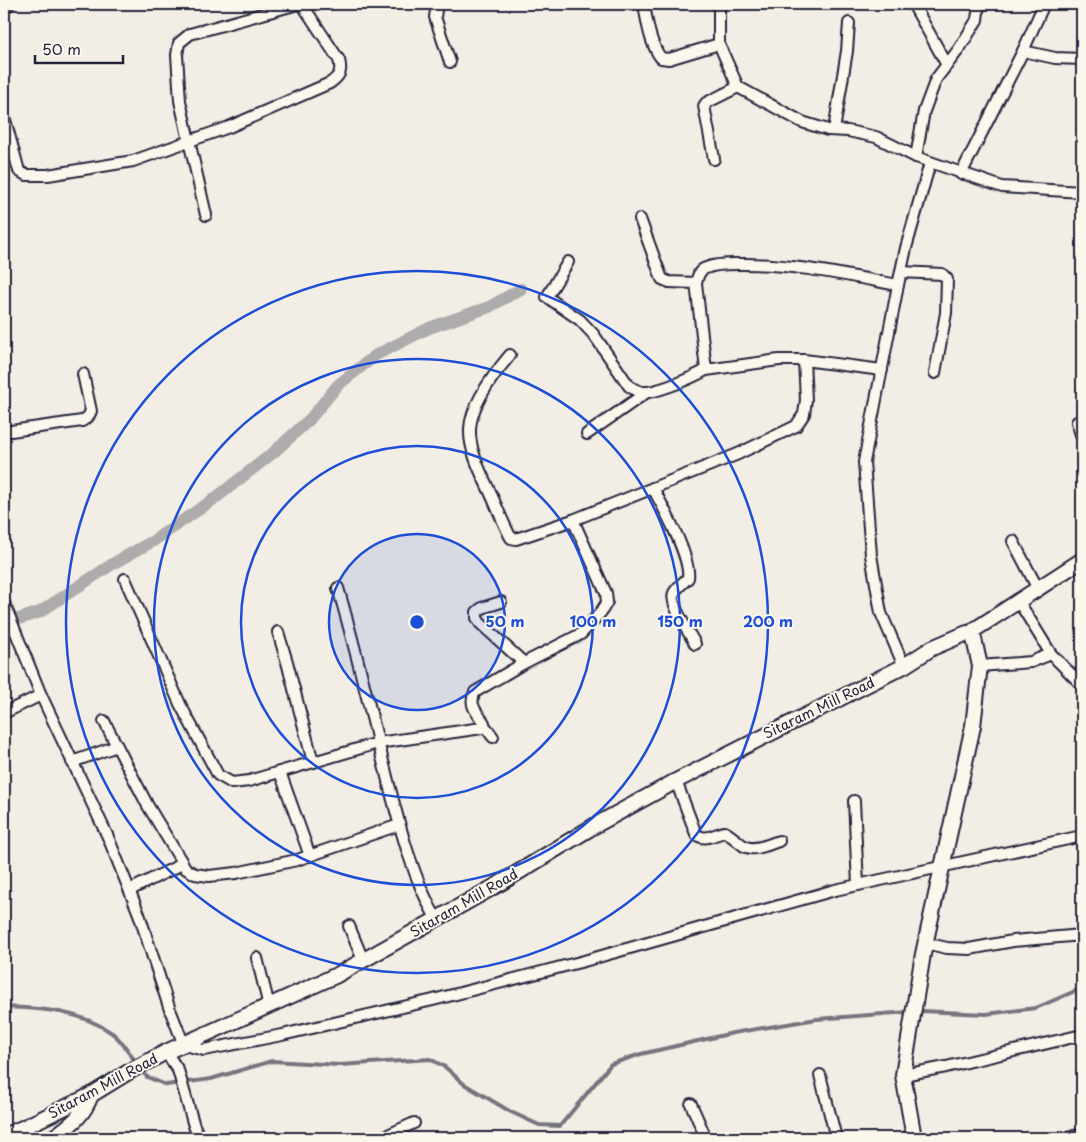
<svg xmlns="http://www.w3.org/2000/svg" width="1086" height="1142" viewBox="0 0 1086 1142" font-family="'Playpen Sans',sans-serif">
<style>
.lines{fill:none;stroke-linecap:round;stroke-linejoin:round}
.stream{stroke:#76747f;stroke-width:4}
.canal{stroke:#aeabad;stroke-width:12}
.street-casing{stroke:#22223b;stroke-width:14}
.secondary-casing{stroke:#22223b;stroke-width:18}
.street{stroke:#fbf7ec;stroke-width:10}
.secondary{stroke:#fbf7ec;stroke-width:14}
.ring{fill:none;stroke:#1d4ed8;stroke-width:2.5}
.labels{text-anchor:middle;stroke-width:4;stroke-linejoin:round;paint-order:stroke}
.street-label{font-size:14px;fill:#22223b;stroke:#fbf7ec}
.centre{fill:#1d4ed8;stroke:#fbf7ec;stroke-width:2.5}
.ring-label{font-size:15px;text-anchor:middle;font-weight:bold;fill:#1d4ed8;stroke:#fbf7ec;stroke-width:4;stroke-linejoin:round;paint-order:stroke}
</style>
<rect width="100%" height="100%" fill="#f2eee5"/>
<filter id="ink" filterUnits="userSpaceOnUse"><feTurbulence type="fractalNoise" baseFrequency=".02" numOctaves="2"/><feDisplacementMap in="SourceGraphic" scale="10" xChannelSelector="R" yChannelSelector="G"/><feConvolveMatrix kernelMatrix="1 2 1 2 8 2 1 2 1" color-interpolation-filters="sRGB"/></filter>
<g filter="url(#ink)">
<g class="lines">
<g class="stream">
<path d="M4 1007C41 1008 81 1011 112 1033 123 1041 130 1054 137 1064"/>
<polyline points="141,1069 147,1077 166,1085 211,1079 272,1061 340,1065 430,1059 445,1067 464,1084 511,1112 539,1125 560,1126 611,1064 641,1054 733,1033 817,1019 922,1011 986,1014 1036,1008 1082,988"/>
</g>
<polyline class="canal" points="4,624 40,612 114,563 153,541 217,497 274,452 310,419 338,385 376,355 429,328 489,307 521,289"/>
<g class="street-casing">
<g id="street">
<polyline points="437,4 435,17 450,62"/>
<path d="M644 4C647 22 650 44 661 58L669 59 719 44"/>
<polyline points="719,4 719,44 738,87 802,122 828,130 848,131 876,137 916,157 1002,187 1082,192"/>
<polyline points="913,4 947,65"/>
<polyline points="4,9 9,4"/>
<polyline points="1023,51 1055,58 1082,59"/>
<path d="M4 116 19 171 26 175H48L133 161 229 127 330 83C340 76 342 71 339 60L302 4"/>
<polyline points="834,130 847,51 849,23"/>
<polyline points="916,157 924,111 936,79 959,49 977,20 979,4"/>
<polyline points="714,159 704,106 706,103 738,87"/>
<polyline points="961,174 1023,51 1044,4"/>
<polyline points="206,215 180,101 177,55 179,43 190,34 298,4"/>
<polyline points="640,219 662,279 669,282 696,283"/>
<path d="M568 262 547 297 580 320 594 335 629 386C635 390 641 393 648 392 663 390 692 378 706 370L696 283C698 276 699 270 706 268 715 264 727 264 737 264 791 263 845 275 898 285"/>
<polyline points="901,272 942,274 947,279 946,313 935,373"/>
<polyline points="706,370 779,360 804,360 882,370"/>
<polyline points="1077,422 1082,438"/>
<polyline points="4,432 82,421 88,417 91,411 83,374"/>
<polyline points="587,434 647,392"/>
<path d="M653 488C663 507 691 557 688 578 684 582 677 587 674 593 669 603 690 634 695 644"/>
<polyline points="573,520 738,454 796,426 804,414 806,400 804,360"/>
<polyline points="1013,541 1038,589"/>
<path d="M125 579 180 704 218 775 232 783 249 781 378 743 482 728 484 725V723C477 712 468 705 475 692L524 663 581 634 601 612 607 602 606 593 573 520 516 539 511 538C503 523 497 507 490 492 481 473 469 450 470 429 471 404 494 374 510 355"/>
<path d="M338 588C356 649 370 711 386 773 399 823 411 875 437 920"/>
<polyline points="501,602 482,608 477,612 477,618 480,623 524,663"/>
<polyline points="1019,602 1051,654 1082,685"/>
<polyline points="4,603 41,695 108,837 139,914 169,1007 184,1045 204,1050 282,1035 433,1000 584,961 835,890 1082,836"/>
<polyline points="278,632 287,662 313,762"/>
<polyline points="904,666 881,613 871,555 864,462 898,285 906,248 930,163"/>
<polyline points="980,666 1031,662 1051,654"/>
<polyline points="4,713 41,695"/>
<polyline points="104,721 148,806 186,869 195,874 209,876 236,873 297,860 399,825"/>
<polyline points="484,725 493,737"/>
<polyline points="72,762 117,746"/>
<polyline points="280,772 310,856"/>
<path d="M676 781 696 834C705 842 714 834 725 832 732 836 737 841 744 846 754 852 769 844 779 841"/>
<polyline points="854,801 858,885"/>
<polyline points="130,890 176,867 181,861"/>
<polyline points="349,926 363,960"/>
<polyline points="925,943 947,948 969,949 1013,941 1082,935"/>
<polyline points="257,958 269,1006"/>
<polyline points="166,1052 178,1070 194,1126 200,1138"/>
<polyline points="820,1075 836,1138"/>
<polyline points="903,1075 946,1067 1082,1035"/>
<polyline points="691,1104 706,1138"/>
<polyline points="381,1138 414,1123"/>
<polyline points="1066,1138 1082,1134"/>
</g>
</g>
<g class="secondary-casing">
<g id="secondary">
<polyline points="974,630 1082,560"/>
<polyline points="4,1136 20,1129 91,1095 130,1071 166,1052 337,975 499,884 594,826 676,781 904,666 932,648 967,633"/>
<path d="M53 1138C71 1124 83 1117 91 1095"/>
<polyline points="914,1138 903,1075 923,954 973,726 980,666 974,639"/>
</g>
</g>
<use href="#street" class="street"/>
<use href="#secondary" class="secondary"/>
</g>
</g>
<circle cx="417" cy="622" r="88" fill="#1d4ed8" fill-opacity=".12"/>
<g class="ring">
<circle cx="417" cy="622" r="88"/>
<circle cx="417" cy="622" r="176"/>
<circle cx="417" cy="622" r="263"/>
<circle cx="417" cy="622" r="351"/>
</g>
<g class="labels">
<g class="street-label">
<text transform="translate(819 708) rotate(-26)" y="5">Sitaram Mill Road</text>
<text transform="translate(464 903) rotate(-30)" y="5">Sitaram Mill Road</text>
<text transform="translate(103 1086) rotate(-28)" y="5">Sitaram Mill Road</text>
</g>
</g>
<circle cx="417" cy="622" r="8" class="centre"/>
<g class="ring-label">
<text x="505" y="627">50 m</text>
<text x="593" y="627">100 m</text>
<text x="680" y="627">150 m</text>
<text x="768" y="627">200 m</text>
</g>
<rect width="1086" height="1142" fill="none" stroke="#fbf7ec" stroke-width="20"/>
<rect x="10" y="10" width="1066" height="1122" fill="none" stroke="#22223b" stroke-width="2" filter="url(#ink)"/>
<path d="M35 55v8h88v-8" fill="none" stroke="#22223b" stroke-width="2.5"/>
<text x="42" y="55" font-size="15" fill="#22223b" stroke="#fbf7ec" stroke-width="4" paint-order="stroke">50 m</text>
</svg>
